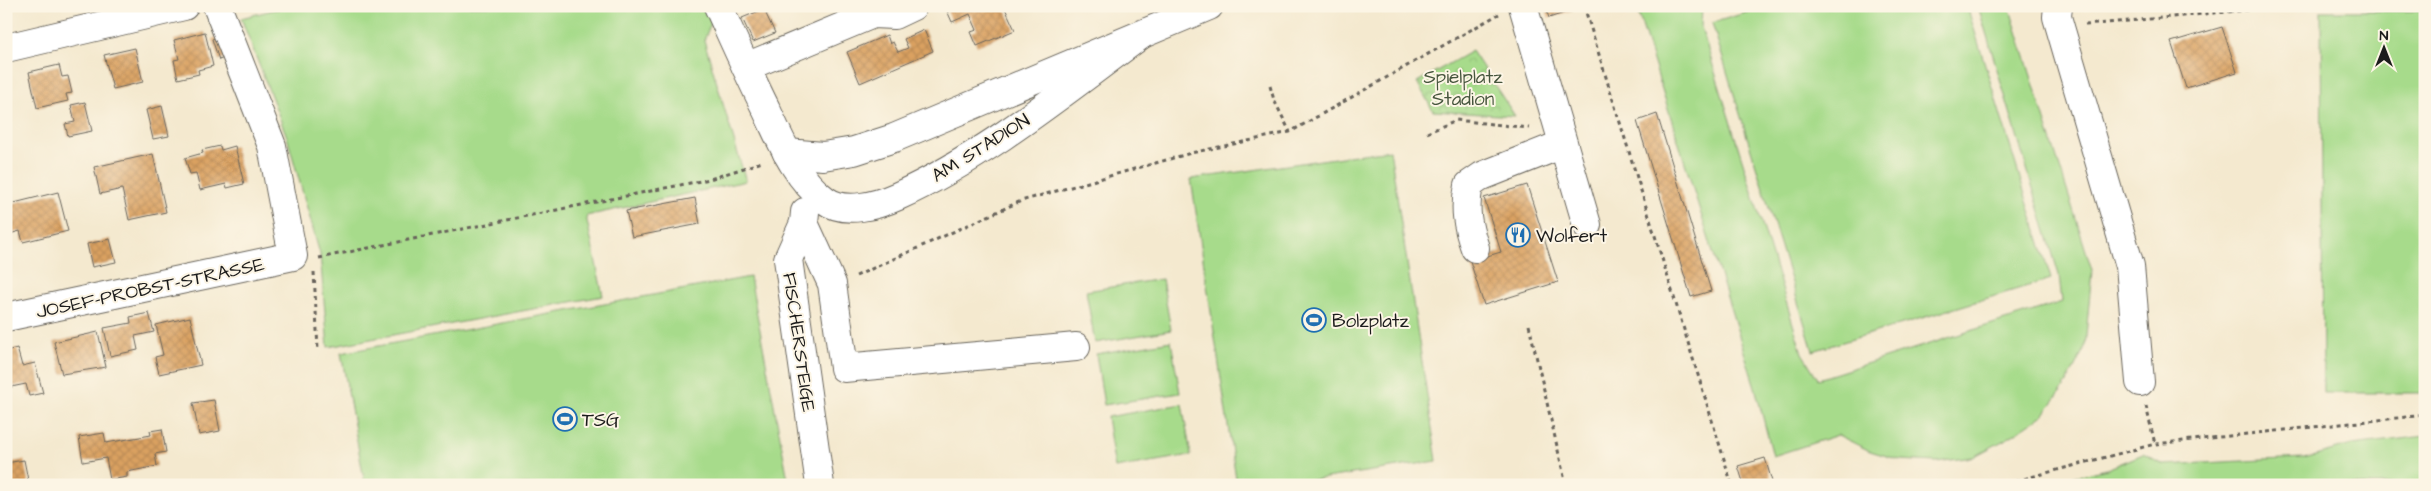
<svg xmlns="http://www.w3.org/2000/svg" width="2431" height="491" viewBox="0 0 2431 491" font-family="'Architects Daughter',sans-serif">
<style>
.grass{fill:#a7db8b;stroke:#627c54}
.park{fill:url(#park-crowns);stroke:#627c54}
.building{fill:url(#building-cross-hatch)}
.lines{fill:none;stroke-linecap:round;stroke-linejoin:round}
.minor-casing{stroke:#68645b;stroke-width:30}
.path{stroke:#68645b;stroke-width:3;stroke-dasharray:4 4;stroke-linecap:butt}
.minor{stroke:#fff;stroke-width:28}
.labels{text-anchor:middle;stroke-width:4;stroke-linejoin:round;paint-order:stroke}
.park-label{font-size:19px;fill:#46553d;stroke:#fcf5e5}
.street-label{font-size:19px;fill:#1c1c1c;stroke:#fcf5e5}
.poi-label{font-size:19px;fill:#1c1c1c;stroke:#fcf5e5;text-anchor:start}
</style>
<defs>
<pattern id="park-crowns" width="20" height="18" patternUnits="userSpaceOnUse" patternTransform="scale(1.25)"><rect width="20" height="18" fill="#a7db8b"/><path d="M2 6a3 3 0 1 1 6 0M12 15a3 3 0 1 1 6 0" fill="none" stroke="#8fbb77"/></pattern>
<pattern id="building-cross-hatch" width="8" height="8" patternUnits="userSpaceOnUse" patternTransform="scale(1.25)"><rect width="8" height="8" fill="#daa161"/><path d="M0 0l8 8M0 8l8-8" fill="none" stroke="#ba8a54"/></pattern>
</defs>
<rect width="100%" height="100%" fill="#fcf5e5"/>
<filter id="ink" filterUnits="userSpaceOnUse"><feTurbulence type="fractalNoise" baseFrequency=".02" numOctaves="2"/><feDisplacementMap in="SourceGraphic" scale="10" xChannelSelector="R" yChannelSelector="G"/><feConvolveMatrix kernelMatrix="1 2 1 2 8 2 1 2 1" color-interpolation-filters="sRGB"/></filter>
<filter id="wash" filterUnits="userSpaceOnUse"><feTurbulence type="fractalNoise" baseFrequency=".0096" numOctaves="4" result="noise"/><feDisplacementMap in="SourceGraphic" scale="20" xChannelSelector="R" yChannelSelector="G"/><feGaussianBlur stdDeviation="1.12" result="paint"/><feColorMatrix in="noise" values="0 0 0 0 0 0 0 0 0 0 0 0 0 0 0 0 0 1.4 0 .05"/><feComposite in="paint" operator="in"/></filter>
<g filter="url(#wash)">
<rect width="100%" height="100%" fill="#f4e9cf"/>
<g class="grass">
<polygon points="289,6 718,6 704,40 746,181 586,216 603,296 328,347 320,254 287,137 241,18"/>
<polygon points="1636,6 1702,6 1701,27 1802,353 1818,379 2062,302 2059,275 1978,6 2009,6 2092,270 2085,347 2067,383 2044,414 2010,437 1973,457 1936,462 1900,460 1870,451 1838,435 1773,456 1755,387"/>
<polygon points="1768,6 1967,6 2051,279 1813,351 1712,23"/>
<polygon points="2321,11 2425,11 2425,393 2323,393"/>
<polygon points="1390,150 1437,461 1280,485 1237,485 1191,179"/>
<polygon points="750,277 789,485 365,485 341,353"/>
<polygon points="1162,279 1171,330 1095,343 1086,291"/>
<polygon points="1171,341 1180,393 1104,405 1096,354"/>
<polygon points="1182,404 1191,455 1115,468 1107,417"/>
<polygon points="2425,436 2425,485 2039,485 2107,469 2143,454 2163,465 2304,458 2352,445"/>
</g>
<polygon class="park" points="1472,51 1515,116 1433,111 1417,82"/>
<g id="blocks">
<g class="building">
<polygon points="763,6 783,6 766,14 775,33 753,42 742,18 764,9"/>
<polygon points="945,6 1004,6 1015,30 977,46 971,32 977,30 970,14 952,22"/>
<polygon points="1545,6 1572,6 1573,10 1549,18"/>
<polygon points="2222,27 2237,72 2186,88 2171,42"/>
<polygon points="924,30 933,51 860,83 847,52 887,35 890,44 893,42 898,52 908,48 904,39"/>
<polygon points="205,32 213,66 198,70 199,74 178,79 174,60 179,59 174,40"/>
<polygon points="222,35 229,56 219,60 212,39"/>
<polygon points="135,48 143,82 113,89 104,55"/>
<polygon points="59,65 62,77 68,76 72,93 66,94 68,101 37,108 29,72"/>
<polygon points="85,102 92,131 68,136 65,124 75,122 71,105"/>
<polygon points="162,106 169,136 153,139 146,110"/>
<polygon points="1657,114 1711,291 1691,297 1637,121"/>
<polygon points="220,146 221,150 235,146 244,184 227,188 226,184 200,190 196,173 190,174 185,158 203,153 202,150"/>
<polygon points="153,154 166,212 129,220 122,189 100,194 94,167"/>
<polygon points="1527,185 1558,282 1484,305 1470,261 1501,252 1484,198"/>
<polygon points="58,192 68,231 23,242 20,231 6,235 6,205"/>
<polygon points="695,198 700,224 632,237 626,211"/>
<polygon points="110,239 116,262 92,267 87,244"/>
<polygon points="149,313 154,332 135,336 138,350 110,356 104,328 131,323 130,317"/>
<polygon points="190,317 201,365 159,374 155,357 163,355 156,325"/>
<polygon points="98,332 106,367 62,374 54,342"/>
<polygon points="17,348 22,366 35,363 43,393 29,396 26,384 6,388 6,351"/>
<polygon points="214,400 220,431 199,435 193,403"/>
<polygon points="162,429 166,452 155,454 157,466 127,472 127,477 110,480 106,458 83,462 79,437 104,433 106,443 151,435 150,431"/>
<polygon points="1765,458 1773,485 1744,485 1738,466"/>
<polygon points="24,460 29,485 6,485 6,463"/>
</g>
</g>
</g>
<g filter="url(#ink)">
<use href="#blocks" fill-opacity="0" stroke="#68645b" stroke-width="1"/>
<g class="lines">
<g class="minor-casing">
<g id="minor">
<path d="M718 6C734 41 749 75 766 109 781 141 796 179 825 200 845 215 878 205 898 196 984 157 1065 91 1141 35"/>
<polyline points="1523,6 1587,225"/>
<polyline points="2058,6 2057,17 2130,266 2140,382"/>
<polyline points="6,48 184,6"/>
<polyline points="746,67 873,14 894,15 913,6"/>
<polyline points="787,153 823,156 854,151 894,138 1209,6"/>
<polyline points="805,212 804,223 788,259 820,485"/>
<polyline points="804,223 832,284 844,368 1076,347"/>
<path d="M1475 248C1467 226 1464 208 1469 185L1482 176 1563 144"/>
<polyline points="6,317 293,256 272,146 217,6"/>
</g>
</g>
<g class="path">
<polyline points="1584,6 1732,485"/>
<polyline points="2085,25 2291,6"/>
<polyline points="1270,86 1274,100 1290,132"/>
<polyline points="1427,133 1456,120 1529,128"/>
<polyline points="319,258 710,179 762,162"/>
<polyline points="314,272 318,350"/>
<polyline points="856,276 1021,201 1191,153 1290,132 1499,14"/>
<polyline points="1529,325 1566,485"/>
<polyline points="2146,406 2155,444"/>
<polyline points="2001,485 2155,444 2425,415"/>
</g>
<use href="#minor" class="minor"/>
</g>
</g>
<defs>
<g id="restaurant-ring" transform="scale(1.25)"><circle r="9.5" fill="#fcf5e5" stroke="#1f6fb2" stroke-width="1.5"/><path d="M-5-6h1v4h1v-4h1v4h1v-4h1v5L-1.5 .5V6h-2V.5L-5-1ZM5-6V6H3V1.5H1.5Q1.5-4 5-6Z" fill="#1f6fb2"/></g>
<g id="stadium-ring" transform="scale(1.25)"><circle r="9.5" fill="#fcf5e5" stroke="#1f6fb2" stroke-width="1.5"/><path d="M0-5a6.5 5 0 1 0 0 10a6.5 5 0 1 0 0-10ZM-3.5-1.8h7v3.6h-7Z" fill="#1f6fb2"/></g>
</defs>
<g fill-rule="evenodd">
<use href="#restaurant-ring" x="1518" y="235"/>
<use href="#stadium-ring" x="1314" y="320"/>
<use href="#stadium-ring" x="565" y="419"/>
</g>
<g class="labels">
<g class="park-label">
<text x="1463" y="83">Spielplatz<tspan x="1463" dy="22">Stadion</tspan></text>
</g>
<g class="street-label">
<text transform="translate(980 147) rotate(-32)" y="7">AM STADION</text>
<text transform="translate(150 287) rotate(-12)" y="7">JOSEF-PROBST-STRASSE</text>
<text transform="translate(800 342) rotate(82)" y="7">FISCHERSTEIGE</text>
</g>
<g class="poi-label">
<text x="1536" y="242">Wolfert</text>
<text x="1332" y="327">Bolzplatz</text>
<text x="582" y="426">TSG</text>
</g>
</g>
<rect width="2431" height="491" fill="none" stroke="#fcf5e5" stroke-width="25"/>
<g transform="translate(2384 48)" stroke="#fcf5e5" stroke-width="4" paint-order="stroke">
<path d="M0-4L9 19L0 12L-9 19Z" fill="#1c1c1c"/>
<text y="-8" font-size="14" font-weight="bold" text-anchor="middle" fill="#1c1c1c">N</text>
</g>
</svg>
